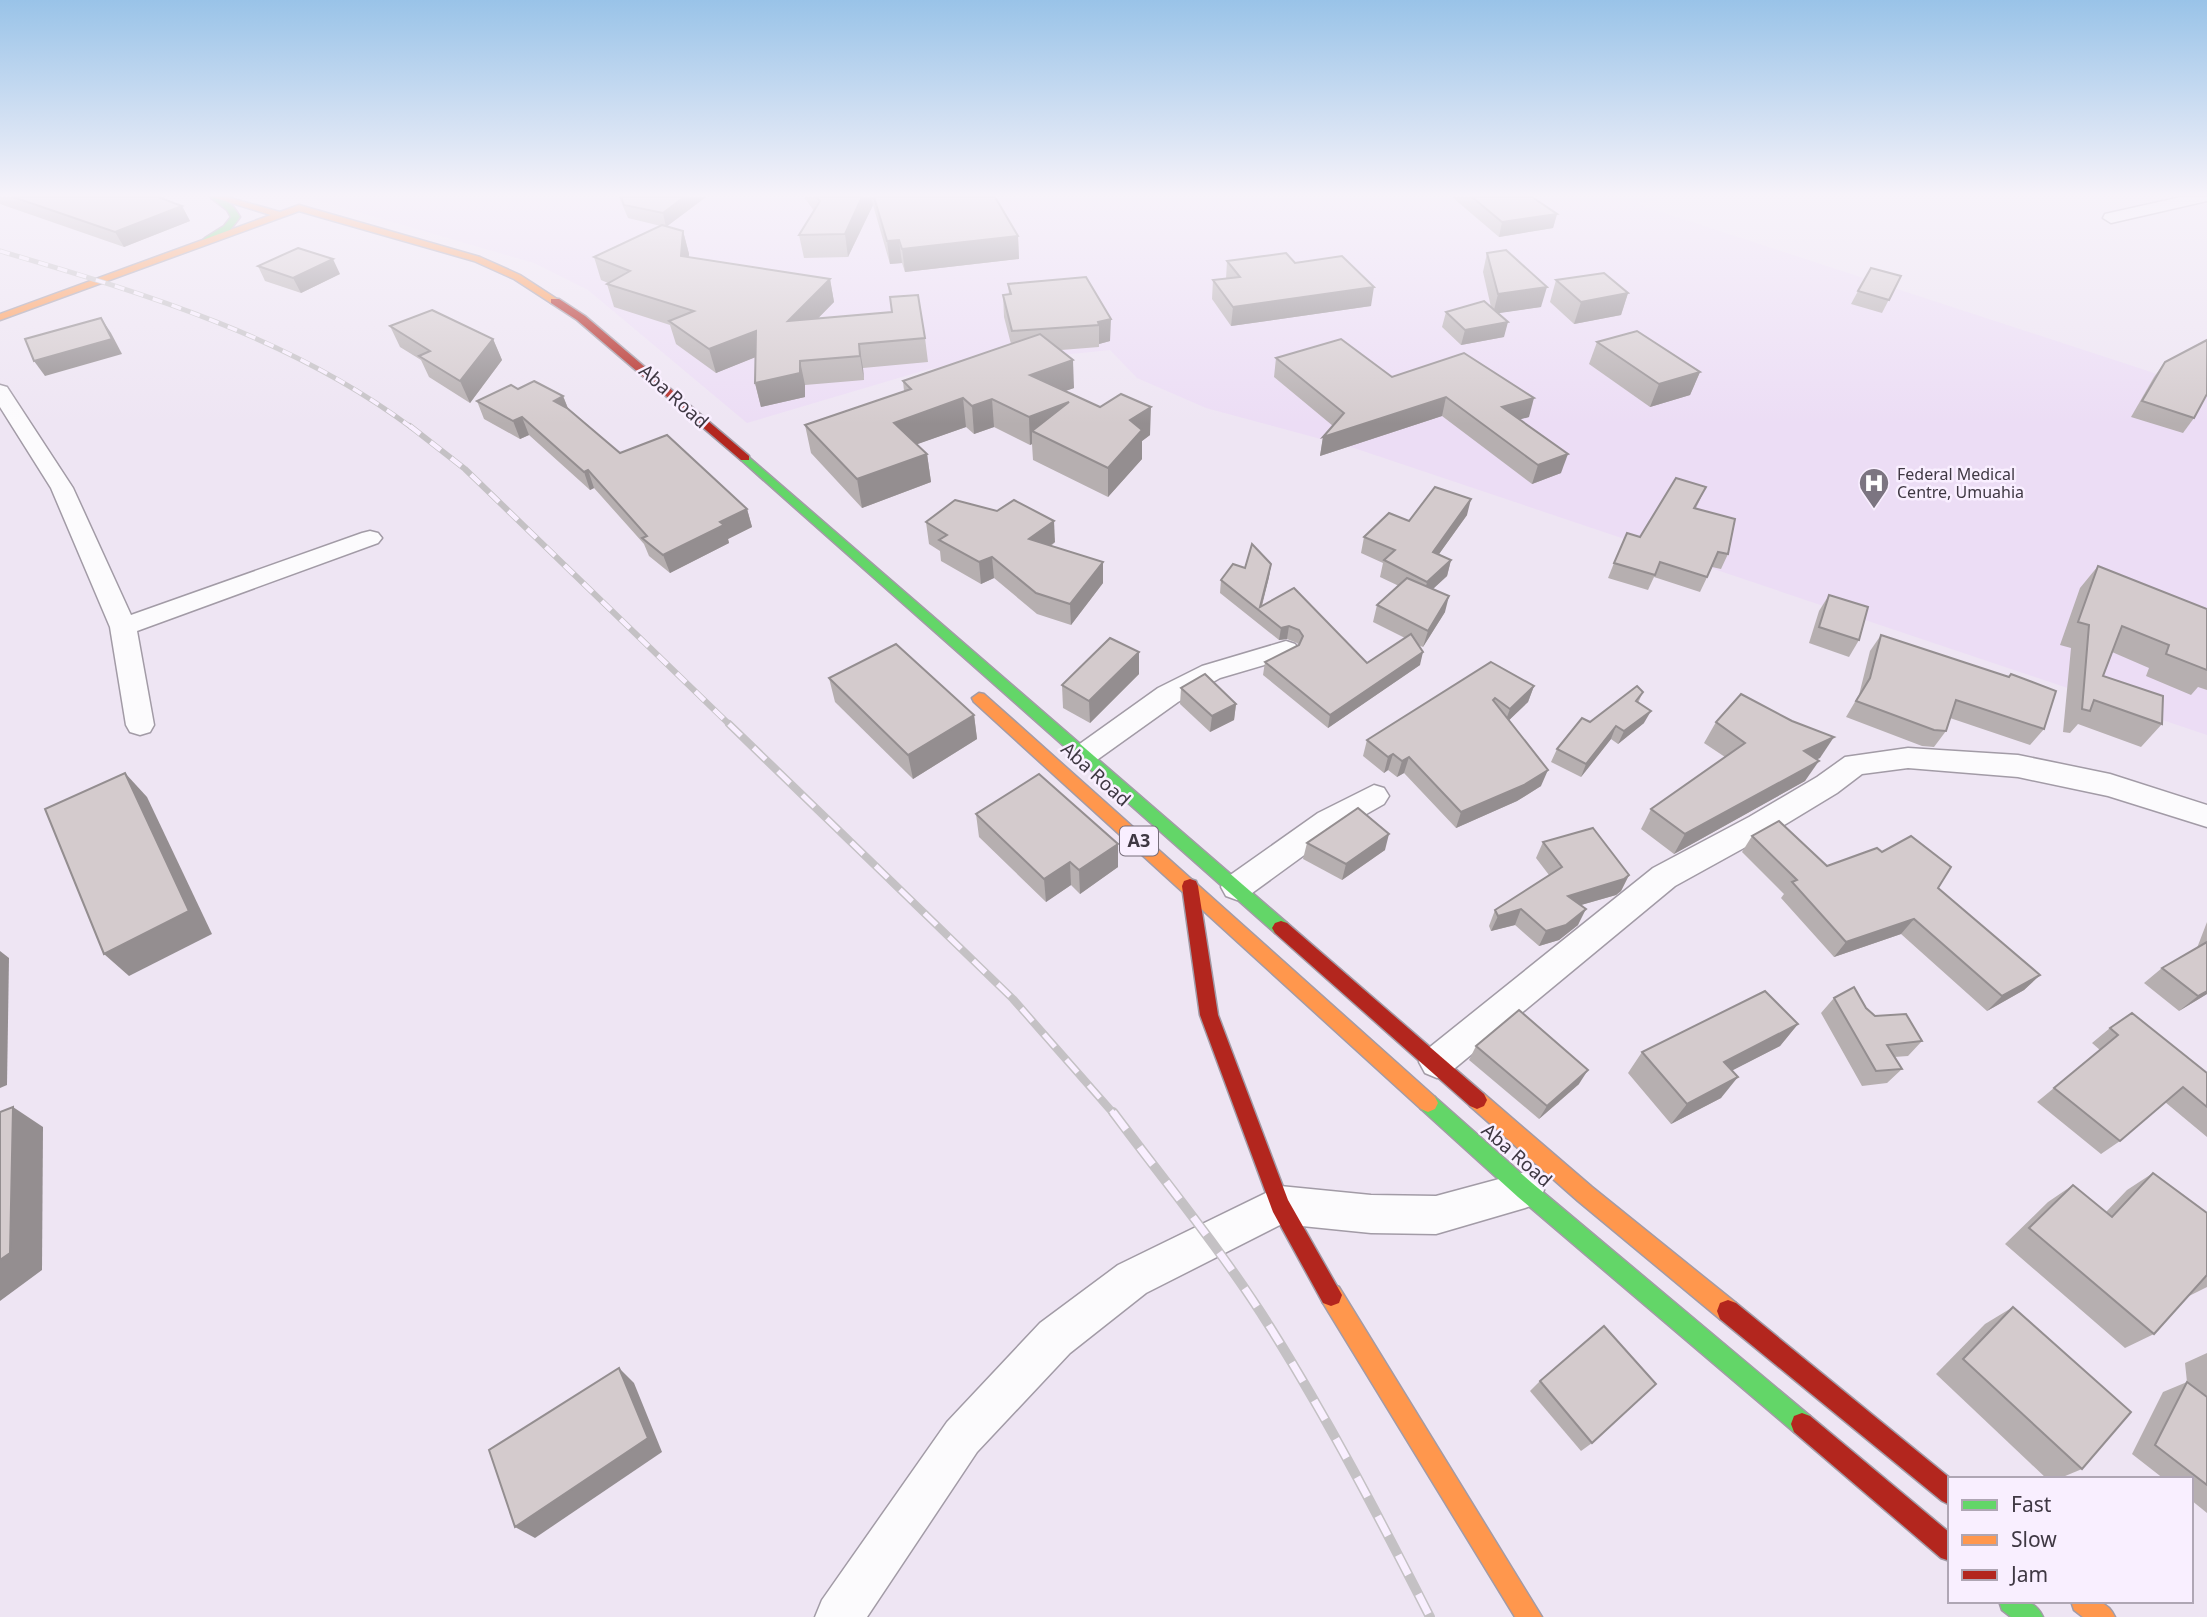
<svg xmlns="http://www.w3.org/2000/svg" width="2207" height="1617" viewBox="0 0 2207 1617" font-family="'Noto Sans',sans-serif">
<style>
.built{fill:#ecddf5}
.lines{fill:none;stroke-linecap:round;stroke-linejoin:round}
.street-casing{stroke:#a29ba6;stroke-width:3}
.fast-casing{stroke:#a29ba6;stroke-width:3}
.slow-casing{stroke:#a29ba6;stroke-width:3}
.jam-casing{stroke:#a29ba6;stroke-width:3}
.street{fill:#fcfbfd;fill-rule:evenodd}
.fast{fill:#63d668;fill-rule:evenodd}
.slow{fill:#ff974d;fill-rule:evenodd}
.jam{fill:#b3261e;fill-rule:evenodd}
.rail-far3-casing{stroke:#c4c1c4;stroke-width:5}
.rail-far2-casing{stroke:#c4c1c4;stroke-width:6}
.rail-far1-casing{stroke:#c4c1c4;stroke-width:8}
.rail-casing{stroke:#c4c1c4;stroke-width:10}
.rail-far3{stroke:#f9efff;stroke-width:3.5;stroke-dasharray:10;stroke-linecap:butt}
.rail-far2{stroke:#f9efff;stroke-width:4.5;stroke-dasharray:13;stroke-linecap:butt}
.rail-far1{stroke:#f9efff;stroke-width:5;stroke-dasharray:17;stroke-linecap:butt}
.rail{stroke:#f9efff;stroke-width:7;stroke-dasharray:22;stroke-linecap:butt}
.wall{fill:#b6afb0}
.shaded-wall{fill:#948e90}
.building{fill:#d4cbcd;stroke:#948e90;stroke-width:2}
.labels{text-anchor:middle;stroke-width:5;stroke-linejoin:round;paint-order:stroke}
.far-poi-label{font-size:16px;fill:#3f3843;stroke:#f9efff;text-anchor:start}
.shield{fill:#f9efff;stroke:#776f7b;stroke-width:2}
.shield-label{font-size:18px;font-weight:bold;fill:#3f3843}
.street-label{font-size:19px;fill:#3f3843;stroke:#f9efff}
</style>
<rect width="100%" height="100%" fill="#eee5f3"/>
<polygon class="built" points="306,197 1667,197 1637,204 2151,372 2207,393 2207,735 1354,448 1206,408 1137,378 1110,350 929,369 747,423 588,290 534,263"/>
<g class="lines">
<g class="street-casing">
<g id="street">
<polygon points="2181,197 2207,197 2207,201 2111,223 2103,218 2105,214"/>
<polygon points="0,385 7,387 73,488 131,615 362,533 370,531 378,533 382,538 378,543 137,631 154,725 150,732 140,735 130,732 126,725 110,627 51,488 0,407"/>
<polygon points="1286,641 1295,644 1299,650 1295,656 1220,678 1178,702 1094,762 1084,765 1074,762 1070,755 1074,748 1158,688 1202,666"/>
<polygon points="1908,748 2018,755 2110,774 2207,805 2207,827 2108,796 2018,777 1908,768 1862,774 1837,793 1771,833 1675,886 1449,1073 1437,1078 1425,1073 1419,1062 1425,1051 1653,868 1749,817 1817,777 1845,757"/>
<polygon points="1374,785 1384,788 1389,796 1384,804 1340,829 1248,896 1237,900 1226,896 1221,887 1226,878 1318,813"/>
<polygon points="1525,1172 1538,1177 1544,1190 1538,1203 1525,1208 1436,1234 1371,1233 1282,1224 1146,1293 1070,1353 977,1452 867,1617 815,1617 822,1600 947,1422 1040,1323 1118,1265 1280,1186 1371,1195 1436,1196"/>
</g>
</g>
<g class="fast-casing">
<g id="fast">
<path d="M210 197C225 197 233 204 240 217L230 230 208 243 203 240 205 238 224 226 231 217 227 210Z"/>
<polygon points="745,454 1287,923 1290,928 1287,933 1281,935 1275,933 741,460 741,456"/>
<polygon points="1428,1094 1435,1097 1532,1183 1810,1416 1813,1424 1810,1432 1802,1435 1794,1432 1518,1197 1421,1109 1418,1103 1421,1097"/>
<path d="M1999 1601C2018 1601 2034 1597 2043 1617H2011L2002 1610Z"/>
</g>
</g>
<g class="slow-casing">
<g id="slow">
<polygon points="212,197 227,197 280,212 299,205 480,257 520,275 560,301 551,303 514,279 474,261 299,211 0,320 0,314 271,215"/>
<polygon points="979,693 984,694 1435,1097 1438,1103 1435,1109 1428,1112 1421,1109 974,702 972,698"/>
<polygon points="1477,1091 1484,1094 1592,1187 1736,1303 1739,1311 1736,1319 1728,1322 1720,1319 1578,1201 1470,1106 1467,1100 1470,1094"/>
<polygon points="1331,1284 1339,1287 1542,1617 1515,1617 1323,1303 1320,1295 1323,1287"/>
<path d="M2071 1601C2090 1601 2106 1597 2115 1617H2083L2074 1610Z"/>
</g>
</g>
<g class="jam-casing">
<g id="jam">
<polygon points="551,299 559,299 585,316 749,456 749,460 741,460 577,320 551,303"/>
<polygon points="1190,879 1196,881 1198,886 1218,1015 1288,1200 1342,1295 1339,1303 1331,1306 1323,1303 1273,1212 1200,1015 1182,886 1184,881"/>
<polygon points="1281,921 1287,923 1484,1094 1487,1100 1484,1106 1477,1109 1470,1106 1275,933 1272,928 1275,923"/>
<polygon points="1728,1300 1736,1303 1951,1479 1950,1505 1942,1501 1720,1319 1717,1311 1720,1303"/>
<polygon points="1802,1413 1810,1416 1950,1533 1950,1561 1941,1558 1794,1432 1791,1424 1794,1416"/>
</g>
</g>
<use href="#street" class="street"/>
<use href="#fast" class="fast"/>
<use href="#slow" class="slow"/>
<use href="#jam" class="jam"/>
<g class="rail-far3-casing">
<path id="rail-far3" d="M0 251C145 294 289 336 412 428"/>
</g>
<g class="rail-far2-casing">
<polyline id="rail-far2" points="410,426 465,469 731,726"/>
</g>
<g class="rail-far1-casing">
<polyline id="rail-far1" points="729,724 1013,999 1114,1114"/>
</g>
<g class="rail-casing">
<path id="rail" d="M1113 1112C1166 1183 1223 1252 1270 1327 1329 1421 1380 1519 1430 1617"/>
</g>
<use href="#rail-far3" class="rail-far3"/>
<use href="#rail-far2" class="rail-far2"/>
<use href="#rail-far1" class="rail-far1"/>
<use href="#rail" class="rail"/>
</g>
<g class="wall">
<polygon points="0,197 164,197 165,200 182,206 190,221 124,247 0,204"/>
<polygon points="619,197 706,197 667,226 683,231 689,254 688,257 830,279 834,302 818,318 925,338 928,362 863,368 864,380 805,385 805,397 761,407 755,383 755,357 716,373 676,344 670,325 614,307 607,284 608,283 601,280 594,257 661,226 628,218"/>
<polygon points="804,197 995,197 1018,236 1019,259 905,272 902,263 890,264 873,205 848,257 804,258 799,235 814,211"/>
<polygon points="1452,197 1532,197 1557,214 1553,228 1499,237"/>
<polygon points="1487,253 1541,307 1498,313 1504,337 1461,345 1442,327 1446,312 1491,307 1483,272"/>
<polygon points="1227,261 1295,263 1371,306 1231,326 1212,299 1213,280 1226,279"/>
<polygon points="258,266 340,274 301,293 265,281"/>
<polygon points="1901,276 1882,313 1851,304 1858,291"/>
<polygon points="1086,277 1110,341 1099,344 1099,347 1061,350 1074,388 1065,391 1150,435 1142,441 1142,459 1108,497 1033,460 1032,444 1030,445 994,427 974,434 966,427 917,444 927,454 931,482 862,508 811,453 805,425 904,391 903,381 1011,344 1004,317 1003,295 1009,294 1008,284"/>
<polygon points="1556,280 1628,293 1621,315 1574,324 1550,302"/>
<polygon points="390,326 493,339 502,360 470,403 429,377 421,360 400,347"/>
<polygon points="1597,342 1700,372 1690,395 1650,407 1589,364"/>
<polygon points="1276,358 1392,377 1529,417 1519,419 1561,473 1532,484 1442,416 1320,456 1323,437 1333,426 1274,377"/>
<polygon points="2165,362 2194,418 2183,433 2131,417 2154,377"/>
<polygon points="518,389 563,396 568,408 620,453 747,509 752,527 728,539 729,543 670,573 649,556 644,544 594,488 590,490 529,435 520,439 484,419 477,401"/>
<polygon points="1706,487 1696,508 1728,554 1721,569 1712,567 1700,592 1654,577 1648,590 1608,578 1614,563 1640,537"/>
<polygon points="1467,515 1439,554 1451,560 1447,576 1433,589 1445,612 1423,647 1418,645 1420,665 1328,728 1263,675 1265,662 1299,645 1297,643 1287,639 1279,640 1220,593 1221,580 1245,568 1271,564 1269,577 1262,606 1367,663 1405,638 1373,622 1377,605 1399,586 1380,577 1383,563 1361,553 1364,537 1409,521"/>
<polygon points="926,522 1055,542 1051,546 1103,583 1071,625 1037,614 994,578 981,584 941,561 940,551 929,544"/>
<polygon points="2098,566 2207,609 2207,690 2198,687 2191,695 2146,676 2149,668 2112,652 2103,676 2162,724 2141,747 2078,724 2070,733 2063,732 2071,648 2060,645 2080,588"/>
<polygon points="1829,595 1859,640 1849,657 1809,643 1819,611"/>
<polygon points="1881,635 2008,677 2011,674 2044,729 2030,745 1950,718 1946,731 1934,747 1922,746 1846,717 1859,695 1870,651"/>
<polygon points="1139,652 1139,674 1090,723 1063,708 1062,685"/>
<polygon points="829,678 974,715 977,739 913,779 835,702"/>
<polygon points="1534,686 1528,702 1509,720 1541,786 1517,801 1456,828 1404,773 1397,777 1388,770 1384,773 1363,756 1367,740"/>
<polygon points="1181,688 1236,704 1234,720 1210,732 1180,704"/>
<polygon points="1643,692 1638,703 1644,723 1618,744 1611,739 1581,777 1551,762 1557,749 1590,722"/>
<polygon points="1716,722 1820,758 1816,759 1805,781 1674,854 1641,829 1651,809 1725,757 1704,743"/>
<polygon points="976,814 1118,844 1118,867 1080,894 1071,885 1046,902 979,837"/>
<polygon points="1752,836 1827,866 1882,852 1938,888 2040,975 2024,990 1987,1011 1901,934 1834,957 1781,898 1784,894 1742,852"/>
<polygon points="1543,842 1629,875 1621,891 1616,895 1581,905 1578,925 1559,940 1539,946 1515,925 1491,931 1489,926 1495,910 1549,875 1536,858"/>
<polygon points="1307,843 1385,850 1342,880 1303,859"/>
<polygon points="2207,922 2207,994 2179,1011 2144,983 2162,968 2197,948"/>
<polygon points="1834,998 1866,1008 1875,1016 1922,1041 1908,1056 1894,1057 1902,1069 1887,1083 1862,1086 1821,1013"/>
<polygon points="1798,1024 1780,1046 1732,1070 1721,1098 1671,1124 1628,1073 1642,1052"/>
<polygon points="2110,1028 2207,1073 2207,1137 2165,1102 2120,1141 2101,1154 2037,1102 2100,1050 2092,1043"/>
<polygon points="1476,1046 1579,1084 1539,1119 1469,1060"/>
<polygon points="2153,1173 2207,1213 2207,1287 2187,1297 2154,1334 2125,1348 2005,1244 2048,1202 2073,1185 2106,1212 2127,1190"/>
<polygon points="2013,1307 2082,1469 2058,1479 2047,1479 1936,1374 1985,1324"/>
<polygon points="2207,1353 2207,1513 2191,1500 2191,1479 2164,1479 2132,1454 2163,1392 2187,1382 2185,1363"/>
<polygon points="1540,1381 1592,1443 1581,1451 1530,1391"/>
</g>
<g class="shaded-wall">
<polygon points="684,197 706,197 666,227 663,213"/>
<polygon points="862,197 872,197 873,205 848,257 845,234"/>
<polygon points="182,206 190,221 124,247 115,232"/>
<polygon points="1557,214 1553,228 1499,237 1502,222"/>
<polygon points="683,231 689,254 687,278 681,256"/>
<polygon points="1018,236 1019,259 905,272 902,249"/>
<polygon points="899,240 902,263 890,264 887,241"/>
<polygon points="333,259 340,274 301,293 293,278"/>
<polygon points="830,279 834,302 793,344 788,321"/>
<polygon points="1374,287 1371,306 1231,326 1233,307"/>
<polygon points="1547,287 1541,307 1493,314 1498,294"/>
<polygon points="1628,293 1621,315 1574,324 1581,302"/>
<polygon points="101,318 111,333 122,354 45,376 34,361"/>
<polygon points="1111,319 1110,341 1099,344 1099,325 1098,322"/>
<polygon points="1508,322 1504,337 1461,345 1465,330"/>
<polygon points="756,331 761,355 716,373 709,349"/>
<polygon points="493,339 502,360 470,403 460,381"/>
<polygon points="859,344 863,368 864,380 860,356"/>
<polygon points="1073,360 1074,388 1031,403 1030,375"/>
<polygon points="800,361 805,385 805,397 761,407 755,383"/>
<polygon points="1700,372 1690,395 1650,407 1659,384"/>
<polygon points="563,396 570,414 554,401"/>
<polygon points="1446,397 1442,416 1320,456 1323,437"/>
<polygon points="963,398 966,427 898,451 894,423"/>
<polygon points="1534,398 1529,417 1497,426 1502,407"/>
<polygon points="992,399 994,427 974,434 972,406"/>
<polygon points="1069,402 1032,431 1032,444 1030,445 1029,417"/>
<polygon points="1151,407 1150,435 1142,441 1142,459 1108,497 1108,468 1130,420"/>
<polygon points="522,417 529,435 520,439 513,421"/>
<polygon points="927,454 931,482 862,508 857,479"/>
<polygon points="1568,454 1561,473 1532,484 1538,465"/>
<polygon points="588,470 594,488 590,490 584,472"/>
<polygon points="1471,499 1467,515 1429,568 1433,552"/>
<polygon points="747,509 752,527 728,539 729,543 670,573 663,555 720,522"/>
<polygon points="1054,521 1055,542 1030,560 1029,539"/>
<polygon points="992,557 994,578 981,584 979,562"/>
<polygon points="1451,560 1447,576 1423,598 1427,582"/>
<polygon points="1103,562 1103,583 1071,625 1070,604"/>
<polygon points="1271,564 1269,577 1260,612 1260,611"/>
<polygon points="1449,596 1445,612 1423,647 1428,631"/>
<polygon points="1289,626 1287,639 1279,640 1281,628"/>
<polygon points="1139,652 1139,674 1090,723 1089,701"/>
<polygon points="1423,652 1420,665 1328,728 1330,715"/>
<polygon points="1534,686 1528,702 1504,725 1510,709"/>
<polygon points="1236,704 1234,720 1210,732 1212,716"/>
<polygon points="1651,711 1644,723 1618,744 1624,731"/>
<polygon points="974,715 977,739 913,779 908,755"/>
<polygon points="1616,726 1611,739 1581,777 1586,764"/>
<polygon points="1834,737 1820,758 1791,771 1804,751"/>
<polygon points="1393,754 1388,770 1384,773 1388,757"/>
<polygon points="1409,757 1404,773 1397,777 1402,761"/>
<polygon points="1819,761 1805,781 1674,854 1685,834"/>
<polygon points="1548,770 1541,786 1517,801 1456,828 1461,812"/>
<polygon points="125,773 147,797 212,934 129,976 104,954"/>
<polygon points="1389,834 1385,850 1342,880 1346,864"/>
<polygon points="1118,844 1118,867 1080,894 1079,870"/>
<polygon points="1070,862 1071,885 1046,902 1044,879"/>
<polygon points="1629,875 1621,891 1616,895 1560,911 1568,896"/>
<polygon points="1521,909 1515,925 1491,931 1498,916"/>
<polygon points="1586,909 1578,925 1559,940 1539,946 1546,931"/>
<polygon points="1914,919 1901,934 1834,957 1846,942"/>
<polygon points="0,951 9,958 7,1085 0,1088"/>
<polygon points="2040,975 2024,990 1987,1011 2002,996"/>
<polygon points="2207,991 2207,994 2179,1011 2198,996"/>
<polygon points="1798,1024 1780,1046 1708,1083 1724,1062"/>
<polygon points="1588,1070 1579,1084 1539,1119 1547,1106"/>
<polygon points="1738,1077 1721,1098 1671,1124 1687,1104"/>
<polygon points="13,1107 43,1127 42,1270 0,1301 0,1260"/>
<polygon points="619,1368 634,1383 662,1452 535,1538 515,1527"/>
</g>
<g class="building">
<polygon points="13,197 158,197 182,206 115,232"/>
<polygon points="621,197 684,197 663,213 624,205"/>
<polygon points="817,197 862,197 845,234 799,235 820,201"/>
<polygon points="874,197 995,197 1018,236 902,249 899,240 887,241"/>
<polygon points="1472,197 1532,197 1557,214 1502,222"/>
<polygon points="662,225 683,231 681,256 830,279 788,321 892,312 890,297 918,295 925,338 859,344 860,356 800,361 800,373 755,383 756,331 709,349 669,321 694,311 607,284 630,271 594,257"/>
<polygon points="298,248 333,259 293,278 258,266"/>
<polygon points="1506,250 1547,287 1498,294 1487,253"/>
<polygon points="1286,253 1295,263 1342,256 1374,287 1233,307 1213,280 1240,277 1227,261"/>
<polygon points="1871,268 1901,276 1889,300 1858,291"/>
<polygon points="1604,273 1628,293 1581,302 1556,280"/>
<polygon points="1086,277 1111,319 1098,322 1099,325 1012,331 1003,295 1011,294 1008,284"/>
<polygon points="1484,301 1508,322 1465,330 1446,312"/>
<polygon points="432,310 493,339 460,381 419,356 430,351 390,326"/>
<polygon points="101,318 112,339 34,361 25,339"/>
<polygon points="1637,331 1700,372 1659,384 1597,342"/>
<polygon points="1040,334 1073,360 1030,375 1100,407 1121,394 1151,407 1130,420 1142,430 1108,468 1032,431 1069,402 1029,417 992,399 972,406 963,398 894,423 927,454 857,479 805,425 911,389 903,381"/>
<polygon points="1341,339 1392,377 1464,353 1534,398 1502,407 1568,454 1538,465 1446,397 1323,437 1344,413 1276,358"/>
<polygon points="2207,340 2207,394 2194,418 2142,401 2165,362"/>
<polygon points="534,381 563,396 554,401 567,408 620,453 667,435 747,509 720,522 724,525 663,555 642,538 647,536 588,470 584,472 522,417 513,421 477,401 511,385 518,389"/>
<polygon points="1676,478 1706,487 1694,508 1735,519 1728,554 1718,552 1707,577 1660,562 1655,575 1614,563 1627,533 1640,537"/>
<polygon points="1435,487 1471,499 1433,552 1451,560 1427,582 1384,560 1395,550 1364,537 1389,513 1409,521"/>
<polygon points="955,500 997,511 1014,500 1054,521 1029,539 1103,562 1070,604 1036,593 992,557 979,562 939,540 947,535 926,522"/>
<polygon points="1252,544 1271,564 1260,607 1294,588 1367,663 1411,634 1423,652 1330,715 1265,662 1299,645 1303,636 1299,630 1289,626 1281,628 1221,580 1233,564 1245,568"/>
<polygon points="2098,566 2207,609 2207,670 2166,654 2169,645 2122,626 2103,676 2163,696 2162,724 2094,700 2090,711 2082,709 2089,625 2078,622"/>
<polygon points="1407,578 1449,596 1428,631 1377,605"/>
<polygon points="1829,595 1868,607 1859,640 1819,627"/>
<polygon points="1881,635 2009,677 2011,674 2056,691 2044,729 1956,700 1946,731 1934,730 1856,701 1870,678"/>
<polygon points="1110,638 1139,652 1089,701 1062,685"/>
<polygon points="896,644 974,715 908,755 829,678"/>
<polygon points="1491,662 1534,686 1510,709 1495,698 1493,700 1548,770 1524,785 1461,812 1409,757 1402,761 1393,754 1388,757 1367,740"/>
<polygon points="1205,674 1236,704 1212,716 1181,688"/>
<polygon points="1637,686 1643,692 1636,701 1651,711 1624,731 1616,726 1586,764 1557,749 1582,718 1590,722"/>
<polygon points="1741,694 1792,721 1834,737 1804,751 1819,761 1685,834 1651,809 1745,743 1716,722"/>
<polygon points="125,773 189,911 104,954 45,809"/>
<polygon points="1039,774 1118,844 1079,870 1070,862 1044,879 976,814"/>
<polygon points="1358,808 1389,834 1346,864 1307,843"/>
<polygon points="1779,821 1827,866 1877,848 1882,852 1911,836 1951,867 1938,888 2040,975 2002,996 1914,919 1846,942 1792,882 1797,880 1752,836"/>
<polygon points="1593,828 1629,875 1624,879 1568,896 1586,909 1566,925 1546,931 1521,909 1498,916 1495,910 1562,867 1543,842"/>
<polygon points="2207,942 2207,991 2198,996 2162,968"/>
<polygon points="1854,987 1866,1008 1875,1016 1906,1014 1922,1041 1887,1045 1902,1069 1876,1071 1834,998"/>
<polygon points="1765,991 1798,1024 1724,1062 1738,1077 1687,1104 1642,1052"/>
<polygon points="1519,1010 1588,1070 1547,1106 1476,1046"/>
<polygon points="2132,1013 2207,1073 2207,1107 2183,1087 2120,1141 2054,1088 2118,1035 2110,1028"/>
<polygon points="13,1107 10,1253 0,1260 0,1112"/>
<polygon points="2153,1173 2207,1213 2207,1275 2154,1334 2029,1228 2073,1185 2112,1217"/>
<polygon points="2013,1307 2131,1412 2082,1469 1963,1359"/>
<polygon points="1604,1326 1656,1384 1592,1443 1540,1381"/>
<polygon points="619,1368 648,1438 515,1527 489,1450"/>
<polygon points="2187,1382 2207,1397 2207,1485 2155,1445"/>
</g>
<linearGradient id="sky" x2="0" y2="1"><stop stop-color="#99c3e8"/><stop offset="0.46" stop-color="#f7f3fa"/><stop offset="1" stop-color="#f7f3fa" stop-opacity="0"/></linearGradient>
<rect width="2207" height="424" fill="url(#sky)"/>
<defs>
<g id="hospital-pin" transform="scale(1.575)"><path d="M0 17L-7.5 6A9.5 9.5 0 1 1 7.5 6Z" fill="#7c7581" stroke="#f9efff"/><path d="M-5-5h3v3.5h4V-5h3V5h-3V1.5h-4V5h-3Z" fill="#fff"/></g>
</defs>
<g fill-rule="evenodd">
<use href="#hospital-pin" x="1874" y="483"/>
</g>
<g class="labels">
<g class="far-poi-label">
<text x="1897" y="480">Federal Medical<tspan x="1897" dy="18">Centre, Umuahia</tspan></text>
</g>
<rect class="shield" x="1120" y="826.5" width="38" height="29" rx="5"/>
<g class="shield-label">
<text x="1139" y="847">A3</text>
</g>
<g class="street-label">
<text transform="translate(674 396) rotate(42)" y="7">Aba Road</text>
<text transform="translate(1096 774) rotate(42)" y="7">Aba Road</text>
<text transform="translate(1517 1155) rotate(41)" y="7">Aba Road</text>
</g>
</g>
<rect x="1948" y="1477" width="245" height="126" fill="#f9efff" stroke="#afa6b4" stroke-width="2"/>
<rect x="1962" y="1500" width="35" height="10" fill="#63d668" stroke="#afa6b4" stroke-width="2"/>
<text x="2011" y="1512" font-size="21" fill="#3f3843">Fast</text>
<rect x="1962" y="1535" width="35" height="10" fill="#ff974d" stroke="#afa6b4" stroke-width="2"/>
<text x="2011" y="1547" font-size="21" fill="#3f3843">Slow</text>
<rect x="1962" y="1570" width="35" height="10" fill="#b3261e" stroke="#afa6b4" stroke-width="2"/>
<text x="2011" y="1582" font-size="21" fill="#3f3843">Jam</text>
</svg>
